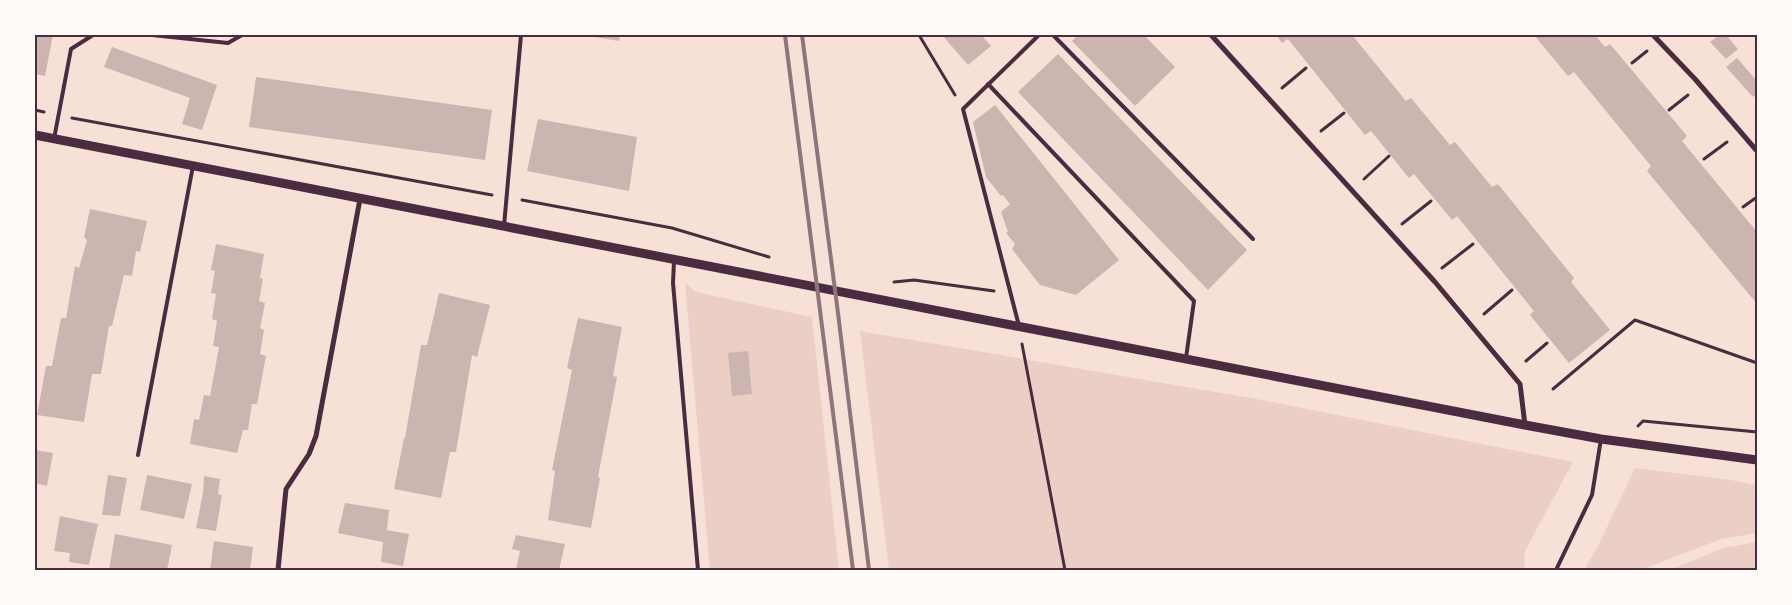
<svg xmlns="http://www.w3.org/2000/svg" width="1792" height="605" viewBox="0 0 1792 605" font-family="'Playfair Display',serif">
<style>
.green{fill:#ebcfc5}
.building{fill:#ccb4b1}
.lines{fill:none;stroke-linecap:round;stroke-linejoin:round}
.path{stroke:#4a2c40;stroke-width:3}
.service{stroke:#4a2c40;stroke-width:4}
.minor{stroke:#4a2c40;stroke-width:5}
.tertiary{stroke:#4a2c40;stroke-width:9}
.rail{stroke:#8f747c;stroke-width:4}
.neatline{fill:none;stroke:#4a2c40;stroke-width:2}
</style>
<rect width="100%" height="100%" fill="#f7e1d7"/>
<g class="green">
<polygon points="685,283 696,292 812,317 839,570 710,570"/>
<polygon points="860,331 1262,400 1573,462 1525,551 1524,570 889,570"/>
<polygon points="1635,468 1731,480 1757,485 1757,533 1721,539 1641,570 1584,570 1599,544"/>
<polygon points="1757,542 1757,570 1670,570 1723,548"/>
</g>
<g class="building">
<polygon points="35,35 53,35 45,76 35,74"/>
<polygon points="583,35 620,35 619,41"/>
<polygon points="942,35 981,35 991,46 968,65"/>
<polygon points="1078,35 1144,35 1175,67 1135,106 1072,41"/>
<polygon points="1276,35 1352,35 1406,101 1411,98 1450,145 1455,142 1492,187 1498,184 1574,278 1571,282 1610,330 1569,363 1530,315 1534,311 1457,216 1452,220 1414,174 1409,178 1371,131 1365,135 1288,39 1282,43"/>
<polygon points="1534,35 1595,35 1605,47 1610,44 1687,136 1682,141 1757,232 1757,304 1647,171 1651,166 1574,72 1568,76"/>
<polygon points="1719,35 1726,35 1738,49 1726,59 1710,42"/>
<polygon points="112,47 217,85 202,130 182,124 190,98 104,67"/>
<polygon points="1058,54 1247,250 1208,290 1018,92"/>
<polygon points="1737,58 1757,81 1757,93 1753,97 1726,67"/>
<polygon points="256,77 492,110 485,160 249,127"/>
<polygon points="995,105 1119,260 1076,295 1040,285 1012,249 1015,244 1006,233 1008,232 1001,212 1010,204 1003,195 1001,196 986,177 973,122"/>
<polygon points="538,119 637,137 629,191 527,171"/>
<polygon points="90,209 147,221 140,252 136,251 132,276 124,275 112,326 109,326 101,374 92,374 84,422 37,415 46,366 52,366 61,318 66,318 75,266 79,268 87,240 84,237"/>
<polygon points="216,244 264,254 260,278 263,279 259,301 265,303 260,328 264,330 260,354 266,356 257,404 252,404 248,430 243,430 237,453 190,444 194,419 199,420 204,395 210,396 219,347 213,346 217,321 212,319 216,294 211,293 215,271 211,270"/>
<polygon points="439,293 490,305 477,357 472,355 456,452 450,452 441,498 394,489 404,438 405,438 421,345 427,345"/>
<polygon points="578,318 622,327 613,376 617,377 598,477 600,478 591,528 548,520 555,471 552,470 572,370 567,368"/>
<polygon points="748,351 752,394 732,396 728,353"/>
<polygon points="35,450 53,453 47,486 35,483"/>
<polygon points="108,475 127,478 120,516 102,515"/>
<polygon points="147,475 192,484 184,519 140,510"/>
<polygon points="204,476 220,479 218,494 222,495 216,531 196,528 203,493"/>
<polygon points="345,503 389,510 387,530 409,534 403,566 381,562 383,542 338,533"/>
<polygon points="60,516 98,524 89,565 69,562 70,553 54,551"/>
<polygon points="115,534 172,545 167,570 109,570"/>
<polygon points="516,535 565,544 559,570 535,568 535,570 516,570 520,551 512,549"/>
<polygon points="214,541 253,547 250,570 210,570"/>
</g>
<g class="lines">
<g class="path">
<polyline points="919,35 955,95"/>
<polyline points="1632,63 1647,51"/>
<polyline points="1282,88 1306,68"/>
<polyline points="35,110 44,112"/>
<polyline points="1669,110 1688,95"/>
<polyline points="72,118 492,195"/>
<polyline points="1321,131 1344,113"/>
<polyline points="1704,159 1727,142"/>
<polyline points="1364,179 1389,156"/>
<polyline points="522,200 672,228 769,257"/>
<polyline points="1743,207 1757,197"/>
<polyline points="1402,224 1431,201"/>
<polyline points="1442,268 1473,244"/>
<polyline points="894,282 914,280 994,291"/>
<polyline points="1484,314 1512,290"/>
<polyline points="1022,344 1065,570"/>
<polyline points="1526,361 1547,343"/>
<polyline points="1553,389 1635,320 1757,363"/>
<polyline points="1638,426 1643,421 1757,432"/>
</g>
<g class="service">
<polyline points="152,35 228,43 242,35"/>
<polyline points="1053,35 1253,239"/>
<polyline points="988,84 1194,301 1186,358"/>
<polyline points="54,139 71,49 93,35"/>
<polyline points="504,226 521,35"/>
<polyline points="674,261 673,283 698,570"/>
<polyline points="1019,326 963,109 1039,35"/>
<polyline points="138,455 193,166"/>
<polyline points="1556,570 1592,495 1601,439"/>
</g>
<g class="minor">
<polyline points="1211,35 1435,282 1520,384 1525,425"/>
<polyline points="1653,35 1695,79 1757,151"/>
<polyline points="278,570 286,489 309,454 316,436 360,199"/>
</g>
<polyline class="tertiary" points="35,135 1525,425 1601,439 1757,460"/>
<g class="rail">
<polyline points="785,35 853,570"/>
<polyline points="802,35 838,313 869,570"/>
</g>
</g>
<rect width="1792" height="605" fill="none" stroke="#fffaf5" stroke-width="72"/>
<rect x="36" y="36" width="1720" height="533" class="neatline"/>
</svg>
